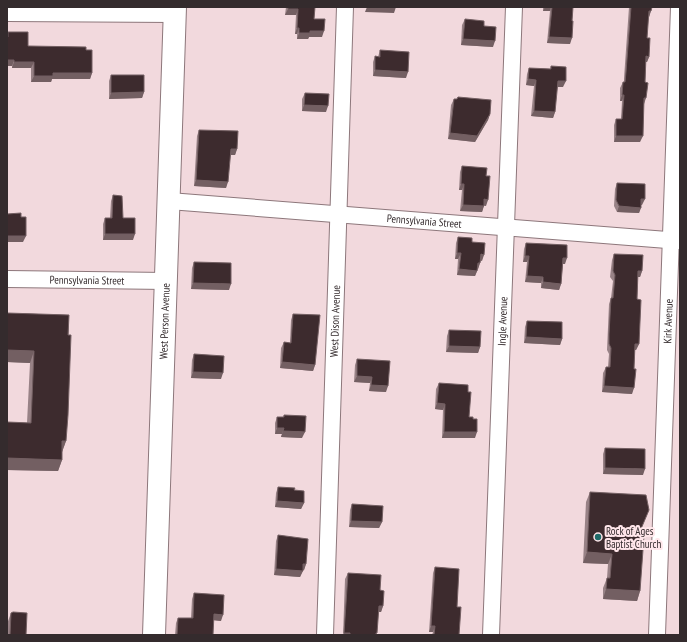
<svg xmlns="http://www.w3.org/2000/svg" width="687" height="642" viewBox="0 0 687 642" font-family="'PT Sans Narrow',sans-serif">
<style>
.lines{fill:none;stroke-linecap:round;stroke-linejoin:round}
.street-casing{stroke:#8d777b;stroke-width:18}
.secondary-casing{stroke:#8d777b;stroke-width:24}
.street{stroke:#fff;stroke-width:16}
.secondary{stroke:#fff;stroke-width:22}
.wall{fill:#988286}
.shaded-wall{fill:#735f62}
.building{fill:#3d2b2e;stroke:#735f62}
.poi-dot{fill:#1f6b69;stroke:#ffe6ea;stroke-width:1.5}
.labels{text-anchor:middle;stroke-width:4;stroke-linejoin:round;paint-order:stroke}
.street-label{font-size:11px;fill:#342b2d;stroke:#ffe6ea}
.poi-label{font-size:11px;fill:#342b2d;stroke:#ffe6ea;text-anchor:start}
</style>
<rect width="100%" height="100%" fill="#f2d9dd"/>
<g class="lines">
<g class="street-casing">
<g id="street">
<polyline points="7,13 175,14"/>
<path id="s1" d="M169 201 680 241"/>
<path id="s2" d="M7 279 167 281"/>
<path id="s3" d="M325 635 345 7"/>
<path id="s4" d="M491 635 514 7"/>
<path id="s5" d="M657 635 679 7"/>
</g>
</g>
<g class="secondary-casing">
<g id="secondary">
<path id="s6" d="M154 635 175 7"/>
</g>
</g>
<use href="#street" class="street"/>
<use href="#secondary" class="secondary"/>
</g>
<g class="wall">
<polygon points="286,7 315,7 314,19 322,37 309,37 308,39 297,39 297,34 295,34 296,15 285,15"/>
<polygon points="543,7 573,7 570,44 547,43 550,11 543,11"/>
<polygon points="629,7 652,7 649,17 648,17 647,38 649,57 647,62 646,62 644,104 640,142 614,142 614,125 616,119 621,119 622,101 620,101 620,88 623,82 624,82 624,78"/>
<polygon points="465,19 484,26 493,47 461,45 462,25"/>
<polygon points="8,32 28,46 86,50 92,73 90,79 52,79 51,82 31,82 31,68 12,68 12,66 7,66 7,35"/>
<polygon points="380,50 406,78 373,76 373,62 375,56 378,57"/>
<polygon points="551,66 563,87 557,87 555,112 553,118 531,116 534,86 526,85 527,74 529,68 550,69"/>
<polygon points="111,75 144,92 142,98 109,99 109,81"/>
<polygon points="305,93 326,112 302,111 302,99"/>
<polygon points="458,97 490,114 488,120 475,142 448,139 451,105 454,99 457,99"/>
<polygon points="199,130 237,149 235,155 230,155 226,188 194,186 197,136"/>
<polygon points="462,166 486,176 486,206 484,205 482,212 460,211 462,190 459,190 460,172"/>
<polygon points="617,183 642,205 641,205 639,213 617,212 614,206 615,189"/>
<polygon points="113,195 123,218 133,240 103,240 103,224 105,218 110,218 111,201"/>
<polygon points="458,237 472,242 482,261 481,260 478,269 475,276 457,275 458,259 455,259 456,243"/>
<polygon points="526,243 565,264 563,264 561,284 559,290 541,288 541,283 525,282 527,262 523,262 524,249"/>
<polygon points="614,254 642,271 640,277 638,277 637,299 639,344 636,350 635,350 632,394 602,392 603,373 606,367 608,367 609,354 607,350 609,304 611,298 613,281 610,277 612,260"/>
<polygon points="194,262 229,290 191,289 192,268"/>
<polygon points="7,313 69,315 66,441 62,452 62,460 58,471 7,470 7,422 27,423 30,363 7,362"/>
<polygon points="293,314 315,365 313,371 280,368 281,348 284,342 290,343 291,320"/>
<polygon points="527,321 562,339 560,345 524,343 525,327"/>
<polygon points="449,330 480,347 478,353 446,352 447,336"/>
<polygon points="194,354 221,379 191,378 192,360"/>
<polygon points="357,359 386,392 369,391 370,383 354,382 355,365"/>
<polygon points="439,383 468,392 469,417 475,438 442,438 443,410 435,409 436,389"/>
<polygon points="284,415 302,438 281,437 282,434 275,434 275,423 277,417 283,417"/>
<polygon points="605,448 643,475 603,474 603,454"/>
<polygon points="278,487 294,490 304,503 301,509 275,507 276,493"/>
<polygon points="590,492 639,536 640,591 637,601 603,599 603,588 607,578 608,564 583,563 586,502"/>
<polygon points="352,504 382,522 379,528 349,527 350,510"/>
<polygon points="278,535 306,564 304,570 303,570 300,577 274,575 276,541"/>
<polygon points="435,567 457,607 459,635 432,635 433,632 429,632 433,573"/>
<polygon points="348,573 380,590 383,606 381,612 378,612 377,633 376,635 343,635 345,579"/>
<polygon points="194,593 221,621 213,620 213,635 175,635 176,623 178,618 191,618 192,599"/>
<polygon points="11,613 26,635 7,635 7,624"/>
</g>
<g class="shaded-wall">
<polygon points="367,7 396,7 394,13 365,12"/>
<polygon points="545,7 551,7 550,11 543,11"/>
<polygon points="288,9 298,9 296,15 285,15"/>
<polygon points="649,11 651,11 649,17 646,17"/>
<polygon points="297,28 299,28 297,34 295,34"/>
<polygon points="310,31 324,31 322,37 309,37 308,39 297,39 299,33"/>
<polygon points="549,37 572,38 570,44 547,43"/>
<polygon points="463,39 495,41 493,47 461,45"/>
<polygon points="646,56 649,57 647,62 644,62"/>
<polygon points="7,60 14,60 12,66 7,66"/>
<polygon points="14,62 34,62 31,68 12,68"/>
<polygon points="375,70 408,72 406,78 373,76"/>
<polygon points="53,73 92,73 90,79 52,79 51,82 31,82 34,76"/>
<polygon points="528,79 536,80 534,86 526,85"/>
<polygon points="558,81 566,81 563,87 555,87"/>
<polygon points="144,92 142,98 109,99 111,93"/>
<polygon points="622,95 624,95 622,101 620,101"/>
<polygon points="644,98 646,98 644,104 642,104"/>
<polygon points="304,105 328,106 326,112 302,111"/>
<polygon points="534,111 555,112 553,118 531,116"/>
<polygon points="490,114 488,120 475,142 448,139 450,133"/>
<polygon points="616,136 643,136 640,142 614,142"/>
<polygon points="231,149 237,149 235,155 228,155"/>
<polygon points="196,180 228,182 226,188 194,186"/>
<polygon points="461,184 464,184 462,190 459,190"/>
<polygon points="484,199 488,200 486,206 482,205"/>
<polygon points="641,199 645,199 642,205 639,205"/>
<polygon points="463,205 484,206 482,212 460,211"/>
<polygon points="619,206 641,208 639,213 617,212"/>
<polygon points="105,234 135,234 133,240 103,240"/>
<polygon points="7,236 26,236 23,242 7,242"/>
<polygon points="457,253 461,253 458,259 455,259"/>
<polygon points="481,254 484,255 482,261 479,260"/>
<polygon points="525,256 529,256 527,262 523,262"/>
<polygon points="563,258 567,258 565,264 561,264"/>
<polygon points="478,263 480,263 478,269 476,268"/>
<polygon points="459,269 477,271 475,276 457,275"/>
<polygon points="638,271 642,271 640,277 636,277"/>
<polygon points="527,276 543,277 541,283 525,282"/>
<polygon points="543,282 561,284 559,290 541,288"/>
<polygon points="193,283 231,284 229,290 191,289"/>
<polygon points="526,337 562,339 560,345 524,343"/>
<polygon points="635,344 639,344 636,350 633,350"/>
<polygon points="449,346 480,347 478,353 446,352"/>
<polygon points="7,350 34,351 30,363 7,362"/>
<polygon points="282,362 315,365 313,371 280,368"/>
<polygon points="193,372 223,373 221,379 191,378"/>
<polygon points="357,376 372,377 370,383 354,382"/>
<polygon points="371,385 388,386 386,392 369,391"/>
<polygon points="604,386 634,388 632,394 602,392"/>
<polygon points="437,403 445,404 443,410 435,409"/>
<polygon points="277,428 284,428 282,434 275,434"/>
<polygon points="283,431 305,432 302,438 281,437"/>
<polygon points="444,432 477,432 475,438 442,438"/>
<polygon points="62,441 66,441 62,452"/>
<polygon points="7,458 62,460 58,471 7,470"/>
<polygon points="605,468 645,469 643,475 603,474"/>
<polygon points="277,501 304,503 301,509 275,507"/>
<polygon points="351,521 382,522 379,528 349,527"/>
<polygon points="587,552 612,554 608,564 583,563"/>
<polygon points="303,564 306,564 304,570 301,570"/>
<polygon points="276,569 303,571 300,577 274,575"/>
<polygon points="606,589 640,591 637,601 603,599"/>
<polygon points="379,606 383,606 381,612 377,612"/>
<polygon points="214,614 223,615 221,621 212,620"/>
<polygon points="431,626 435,626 433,632 429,632"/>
<polygon points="344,633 350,633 349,635 344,635"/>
</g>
<g class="building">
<polygon points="288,7 315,7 314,19 325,19 324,31 310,31 310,33 299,33 299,28 297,28 298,9 288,9"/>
<polygon points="552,7 573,7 572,21 573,21 572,38 549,37"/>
<polygon points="631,7 652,7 651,11 649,11 647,38 650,38 649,57 646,56 645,82 648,83 646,98 644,98 643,136 616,136 616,119 622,119 624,95 622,95 623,82 625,82 626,72"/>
<polygon points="465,19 484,21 484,26 496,27 495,41 463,39"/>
<polygon points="8,32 28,32 28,46 86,47 86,50 92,50 92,73 53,73 53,76 34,76 34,62 14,62 14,60 7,60 7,37 8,37"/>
<polygon points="380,50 409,52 408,72 375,70 375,56 380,57"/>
<polygon points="551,66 566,67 566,81 558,81 555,112 534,111 536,80 528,79 529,68 551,69"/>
<polygon points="111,75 144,75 144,92 111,93"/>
<polygon points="305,93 329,94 328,106 304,105"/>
<polygon points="458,97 491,100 490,114 477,136 450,133 454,99 457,99"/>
<polygon points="199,130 238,131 237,149 231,149 228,182 196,180"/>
<polygon points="462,166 487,168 486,176 490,176 488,200 484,199 484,206 463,205 464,184 461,184"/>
<polygon points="617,183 645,184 645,199 641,199 641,208 619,206 616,200"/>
<polygon points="113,195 122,196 123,218 135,218 135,234 105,234 105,218 112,218"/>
<polygon points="21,213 21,217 26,217 26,236 7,236 7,214"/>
<polygon points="458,237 472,238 472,242 485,243 484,255 481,254 480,263 478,263 477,271 459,269 461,253 457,253"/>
<polygon points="526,243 567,245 567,258 563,258 561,284 543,282 543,277 527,276 529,256 525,256"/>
<polygon points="614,254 643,255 642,271 638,271 637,299 641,300 639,344 635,344 634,369 636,369 634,388 604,386 606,367 610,367 611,348 609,344 609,334 611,298 613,298 615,275 613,271"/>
<polygon points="194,262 231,263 231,284 193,283"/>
<polygon points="7,313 69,315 68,335 71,335 68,415 66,441 62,441 62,460 7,458 7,422 31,423 34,351 7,350"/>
<polygon points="293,314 320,315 315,365 282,362 284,342 291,343"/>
<polygon points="527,321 562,322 562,339 526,337"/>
<polygon points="449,330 481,331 480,347 449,346"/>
<polygon points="194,354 224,356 223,373 193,372"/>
<polygon points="357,359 390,361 388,386 371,385 372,377 357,376"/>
<polygon points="439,383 468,385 468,392 471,392 469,417 473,417 473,419 477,419 477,432 444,432 445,404 437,403"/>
<polygon points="284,415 306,416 305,432 283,431 284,428 277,428 277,417 284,417"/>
<polygon points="605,448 645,449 645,469 605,468"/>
<polygon points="278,487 295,488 294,490 304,491 304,503 277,501"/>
<polygon points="590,492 646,495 649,510 638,536 644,536 640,591 606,589 607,578 610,578 612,554 587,552"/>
<polygon points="352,504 383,506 382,522 351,521"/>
<polygon points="278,535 308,539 306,564 303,564 303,571 276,569"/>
<polygon points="435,567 459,569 457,607 461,607 459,635 434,635 435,626 431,626"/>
<polygon points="348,573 381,575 380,590 384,591 383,606 379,606 377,633 376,633 376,635 350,635 350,633 344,633"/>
<polygon points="194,593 224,595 223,615 214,614 213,635 177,635 178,618 193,618"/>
<polygon points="13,612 27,613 26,635 10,635 11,613"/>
</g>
<circle class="poi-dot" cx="598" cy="537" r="4"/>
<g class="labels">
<g class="street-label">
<text dy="4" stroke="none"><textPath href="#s1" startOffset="256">Pennsylvania Street</textPath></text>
<text dy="4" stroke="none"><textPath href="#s2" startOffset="80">Pennsylvania Street</textPath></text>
<text dy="4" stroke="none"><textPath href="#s6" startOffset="314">West Person Avenue</textPath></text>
<text dy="4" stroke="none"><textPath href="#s3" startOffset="314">West Dison Avenue</textPath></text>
<text dy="4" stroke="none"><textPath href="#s4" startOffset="314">Ingle Avenue</textPath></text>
<text dy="4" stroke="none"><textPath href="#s5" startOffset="314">Kirk Avenue</textPath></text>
</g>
<g class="poi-label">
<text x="606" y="535">Rock of Ages<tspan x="606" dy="13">Baptist Church</tspan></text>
</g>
</g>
<rect width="687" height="642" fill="none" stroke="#342b2d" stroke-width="16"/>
</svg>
